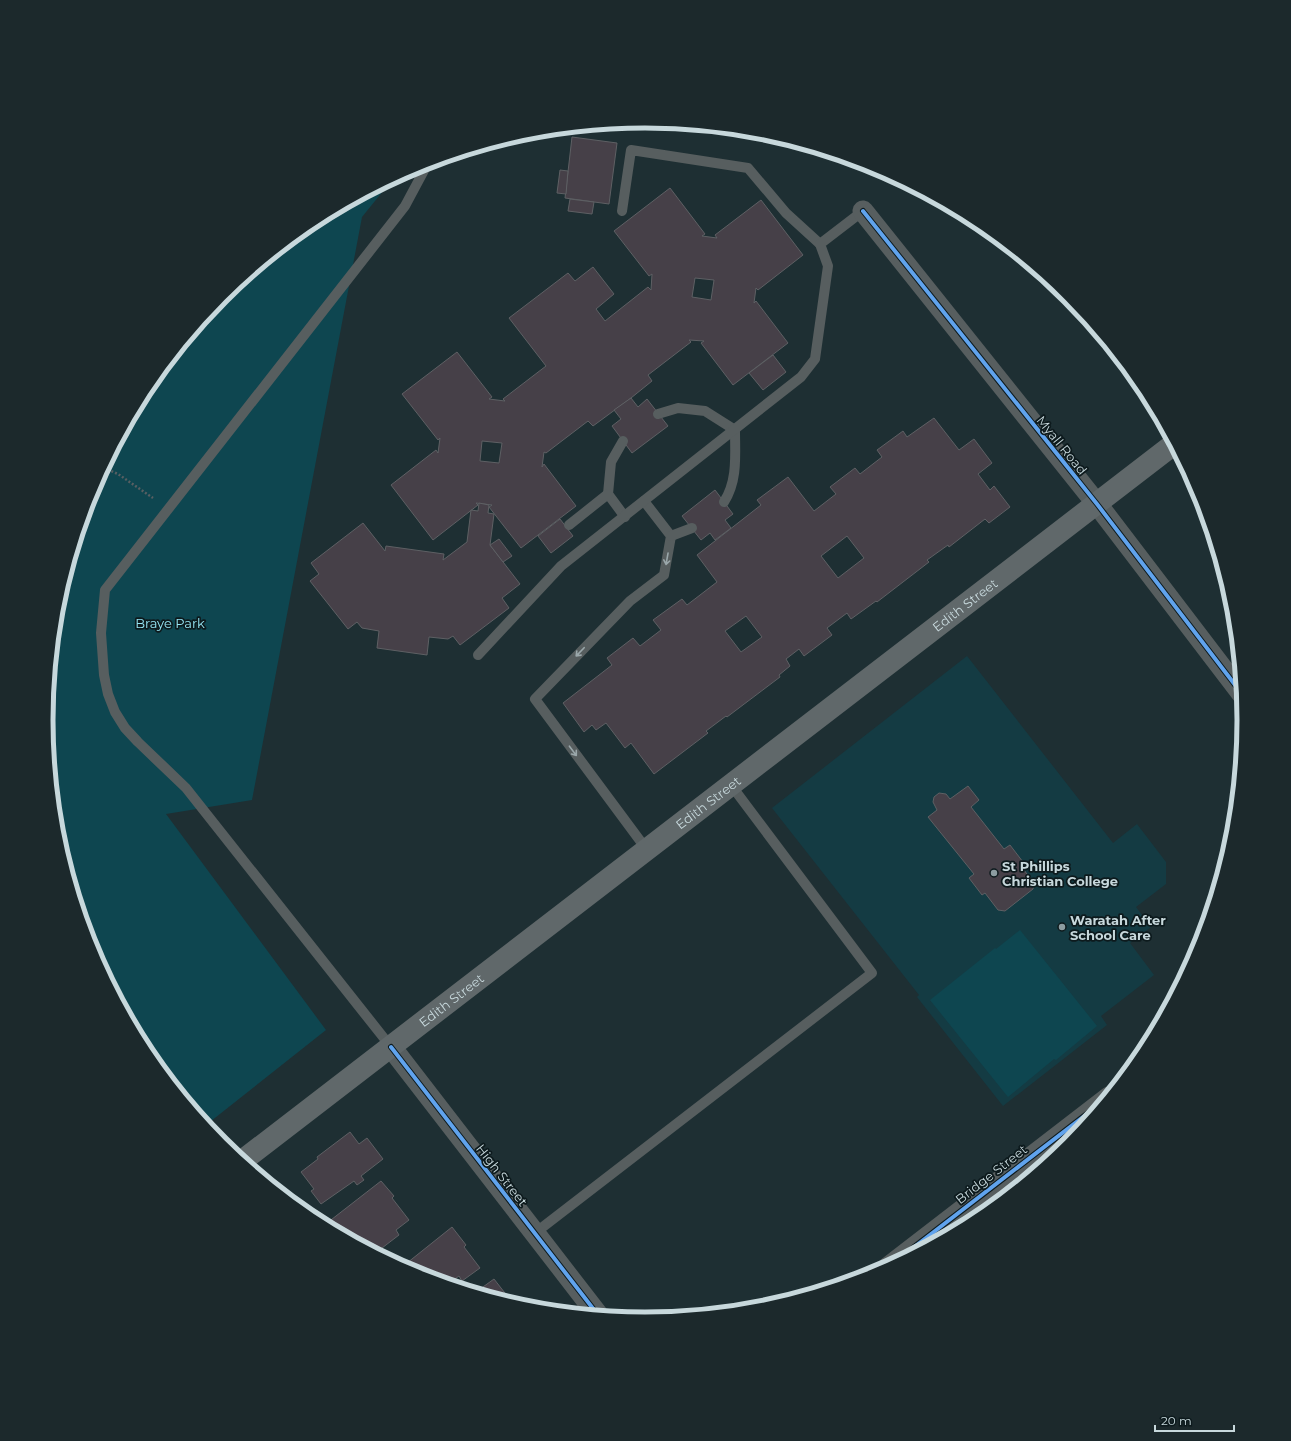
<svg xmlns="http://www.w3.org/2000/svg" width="1291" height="1441" viewBox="0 0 1291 1441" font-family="Montserrat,sans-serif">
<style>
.built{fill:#143b43}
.green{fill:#0e4650}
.building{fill:#464048;stroke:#5e6064;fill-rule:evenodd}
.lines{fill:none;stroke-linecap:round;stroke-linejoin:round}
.path{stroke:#585f62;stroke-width:2.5;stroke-dasharray:2 2;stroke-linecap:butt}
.lane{stroke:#575e5f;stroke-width:10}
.street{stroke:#575e5f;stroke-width:21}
.secondary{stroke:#60686a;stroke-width:22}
.cycleway-casing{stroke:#0d1a1d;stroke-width:6}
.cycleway{stroke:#60a3ed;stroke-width:4}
.oneway{stroke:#9aa7aa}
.poi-dot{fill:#8c9da1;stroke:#0d1a1d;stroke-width:1.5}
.labels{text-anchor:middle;stroke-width:3.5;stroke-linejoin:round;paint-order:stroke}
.street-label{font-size:13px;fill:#c7d8dc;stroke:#0d1a1d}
.park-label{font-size:13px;fill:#96e6f5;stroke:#0d1a1d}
.poi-label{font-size:13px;font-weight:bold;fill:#c7d8dc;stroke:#0d1a1d;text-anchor:start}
.rim{fill:none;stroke:#c7d8dc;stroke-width:5}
</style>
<rect width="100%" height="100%" fill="#1e2f33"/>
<polygon class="built" points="967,656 1113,843 1137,824 1166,862 1166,884 1136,907 1151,927 1130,943 1154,975 1101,1016 1107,1025 1003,1106 917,997 919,995 772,808"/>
<g class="green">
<polygon points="392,180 362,217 252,800 166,814 326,1030 206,1125 147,1053 92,950 57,837 46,720 58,603 92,491 147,387 222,296 313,222"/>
<polygon points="1020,930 1097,1026 1056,1060 1054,1059 1008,1097 930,1000 995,948 996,949"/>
</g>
<g class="building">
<polygon points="572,137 617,143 609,204 565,198"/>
<polygon points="560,170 568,171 566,194 557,193"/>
<path d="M670 188 705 234 702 236 717 238 715 235 761 200 803 255 758 290 756 288 754 303 756 301 788 343 733 385 701 343 704 341 689 340 691 342 648 375 652 381 631 398 593 426 588 421 546 453 544 452 542 467 544 464 576 506 521 548 489 507 492 505 476 503 478 505 433 540 391 485 436 450 438 453 440 438 438 440 402 394 457 352 492 397 489 399 505 401 503 399 546 366 509 318 568 273 575 281 593 267 614 294 596 309 605 321 648 287 651 290 652 274 649 276 614 231ZM695 278 714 280 711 300 692 297ZM482 441 502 443 499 463 480 461Z"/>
<polygon points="570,199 594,202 592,214 568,211"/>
<polygon points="773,355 786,372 763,390 749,373"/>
<polygon points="631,398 638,407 647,399 668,426 632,453 612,426 621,419 614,410"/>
<path d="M934 418 959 450 974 439 992 463 978 474 990 490 994 486 1010 507 989 523 985 519 949 547 948 545 927 560 929 562 877 602 876 601 851 619 847 613 827 628 832 635 804 656 799 649 786 659 790 666 779 675 780 677 727 717 726 716 706 731 708 733 654 774 631 743 625 748 606 723 596 730 592 725 584 732 563 703 612 665 607 658 633 638 640 646 661 630 653 620 682 599 687 605 717 582 697 555 761 505 757 500 788 477 814 511 836 494 830 487 855 468 860 474 882 457 877 450 903 431 907 437ZM847 536 864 558 838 578 821 556ZM746 616 762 637 741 652 725 631Z"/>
<polygon points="715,490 733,514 725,520 731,528 715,540 710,533 701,540 682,516"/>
<polygon points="479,503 489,505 488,513 494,514 490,545 520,584 502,598 509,608 460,645 453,636 448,639 429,637 427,655 377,648 379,631 362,628 357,622 348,629 310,581 319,574 311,563 363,523 385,551 386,546 444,554 443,560 467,542 471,510 478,511"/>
<polygon points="560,519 573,536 551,553 538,536"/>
<polygon points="499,539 512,556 503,562 490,545"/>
<polygon points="968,786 979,800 971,807 1004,849 1010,845 1023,862 1020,865 1034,883 1033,889 1005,911 998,910 985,893 982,895 969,878 974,874 928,817 937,810 933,802 934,797 939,793 946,794 950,799"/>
<polygon points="350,1132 359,1144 367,1138 383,1159 361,1176 364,1180 357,1185 354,1181 321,1204 311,1191 314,1189 301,1172 318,1159 317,1157"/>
<polygon points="381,1181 394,1196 392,1198 409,1220 396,1230 399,1235 382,1248 384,1252 380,1255 332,1229 327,1223"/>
<polygon points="452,1227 466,1245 464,1247 480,1268 462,1281 459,1276 448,1284 416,1274 402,1267"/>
<polygon points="494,1279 508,1297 504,1301 476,1292"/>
</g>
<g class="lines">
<polyline class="path" points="104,468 118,474 153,498"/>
<g class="lane">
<polyline points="622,211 631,150 748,168 786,213 820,244"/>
<path d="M658 414 678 408 705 411 735 430C735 455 738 480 724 502"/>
<polyline points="623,441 611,462 608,494 625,517"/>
<polyline points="644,501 671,536 664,575 630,601 535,699 647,850"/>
<polyline points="569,525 608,494"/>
<polyline points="671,536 692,528"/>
<polyline points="478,655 561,566 801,377 815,359 828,266 820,244 863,211"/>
<polyline points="391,1047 186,788 138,742 125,728 115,712 108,694 104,675 101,633 105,590 405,206 428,163"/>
<polyline points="535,1233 872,973 731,785"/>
</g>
<g class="street">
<polyline points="863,211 1097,504 1242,694"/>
<polyline points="391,1047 598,1315"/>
<polyline points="887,1268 1109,1097"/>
</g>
<path class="secondary" id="s1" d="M242 1161 1174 444"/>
<g class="cycleway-casing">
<g id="cycleway">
<polyline points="863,211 1097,504 1242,694"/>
<polyline points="391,1047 598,1315"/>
<polyline points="887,1268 1109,1097"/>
</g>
</g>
<use href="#cycleway" class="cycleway"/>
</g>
<defs><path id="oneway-shaft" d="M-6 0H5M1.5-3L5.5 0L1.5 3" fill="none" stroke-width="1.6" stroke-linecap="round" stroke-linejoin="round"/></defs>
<g class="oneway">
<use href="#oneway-shaft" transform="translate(667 559) rotate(100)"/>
<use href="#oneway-shaft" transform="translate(580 652) rotate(134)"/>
<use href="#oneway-shaft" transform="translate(573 751) rotate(53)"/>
</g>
<g class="poi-dot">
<circle cx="994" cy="873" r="4"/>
<circle cx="1062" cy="927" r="4"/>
</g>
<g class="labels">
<g class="street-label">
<text transform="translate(1062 445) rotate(51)" y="5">Myall Road</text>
<text dy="5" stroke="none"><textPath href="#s1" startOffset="912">Edith Street</textPath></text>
<text dy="5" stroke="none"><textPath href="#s1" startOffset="588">Edith Street</textPath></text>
<text dy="5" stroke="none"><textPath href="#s1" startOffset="264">Edith Street</textPath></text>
<text transform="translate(991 1174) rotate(-38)" y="5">Bridge Street</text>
<text transform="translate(502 1175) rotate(52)" y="5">High Street</text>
</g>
<g class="park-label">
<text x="170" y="628">Braye Park</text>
</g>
<g class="poi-label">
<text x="1002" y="871">St Phillips<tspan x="1002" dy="15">Christian College</tspan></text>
<text x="1070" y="925">Waratah After<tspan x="1070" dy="15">School Care</tspan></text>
</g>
</g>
<path d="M0 0H1291V1441H0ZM53 720a592 592 0 1 1 1184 0a592 592 0 1 1-1184 0Z" fill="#1c292c" fill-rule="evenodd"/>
<path class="rim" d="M53 720a592 592 0 1 1 1184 0a592 592 0 1 1-1184 0Z"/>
<path d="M1155 1425v6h79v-6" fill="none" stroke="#c7d8dc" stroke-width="2"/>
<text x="1161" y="1425" font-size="12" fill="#c7d8dc" stroke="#0d1a1d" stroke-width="3" paint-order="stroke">20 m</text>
</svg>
